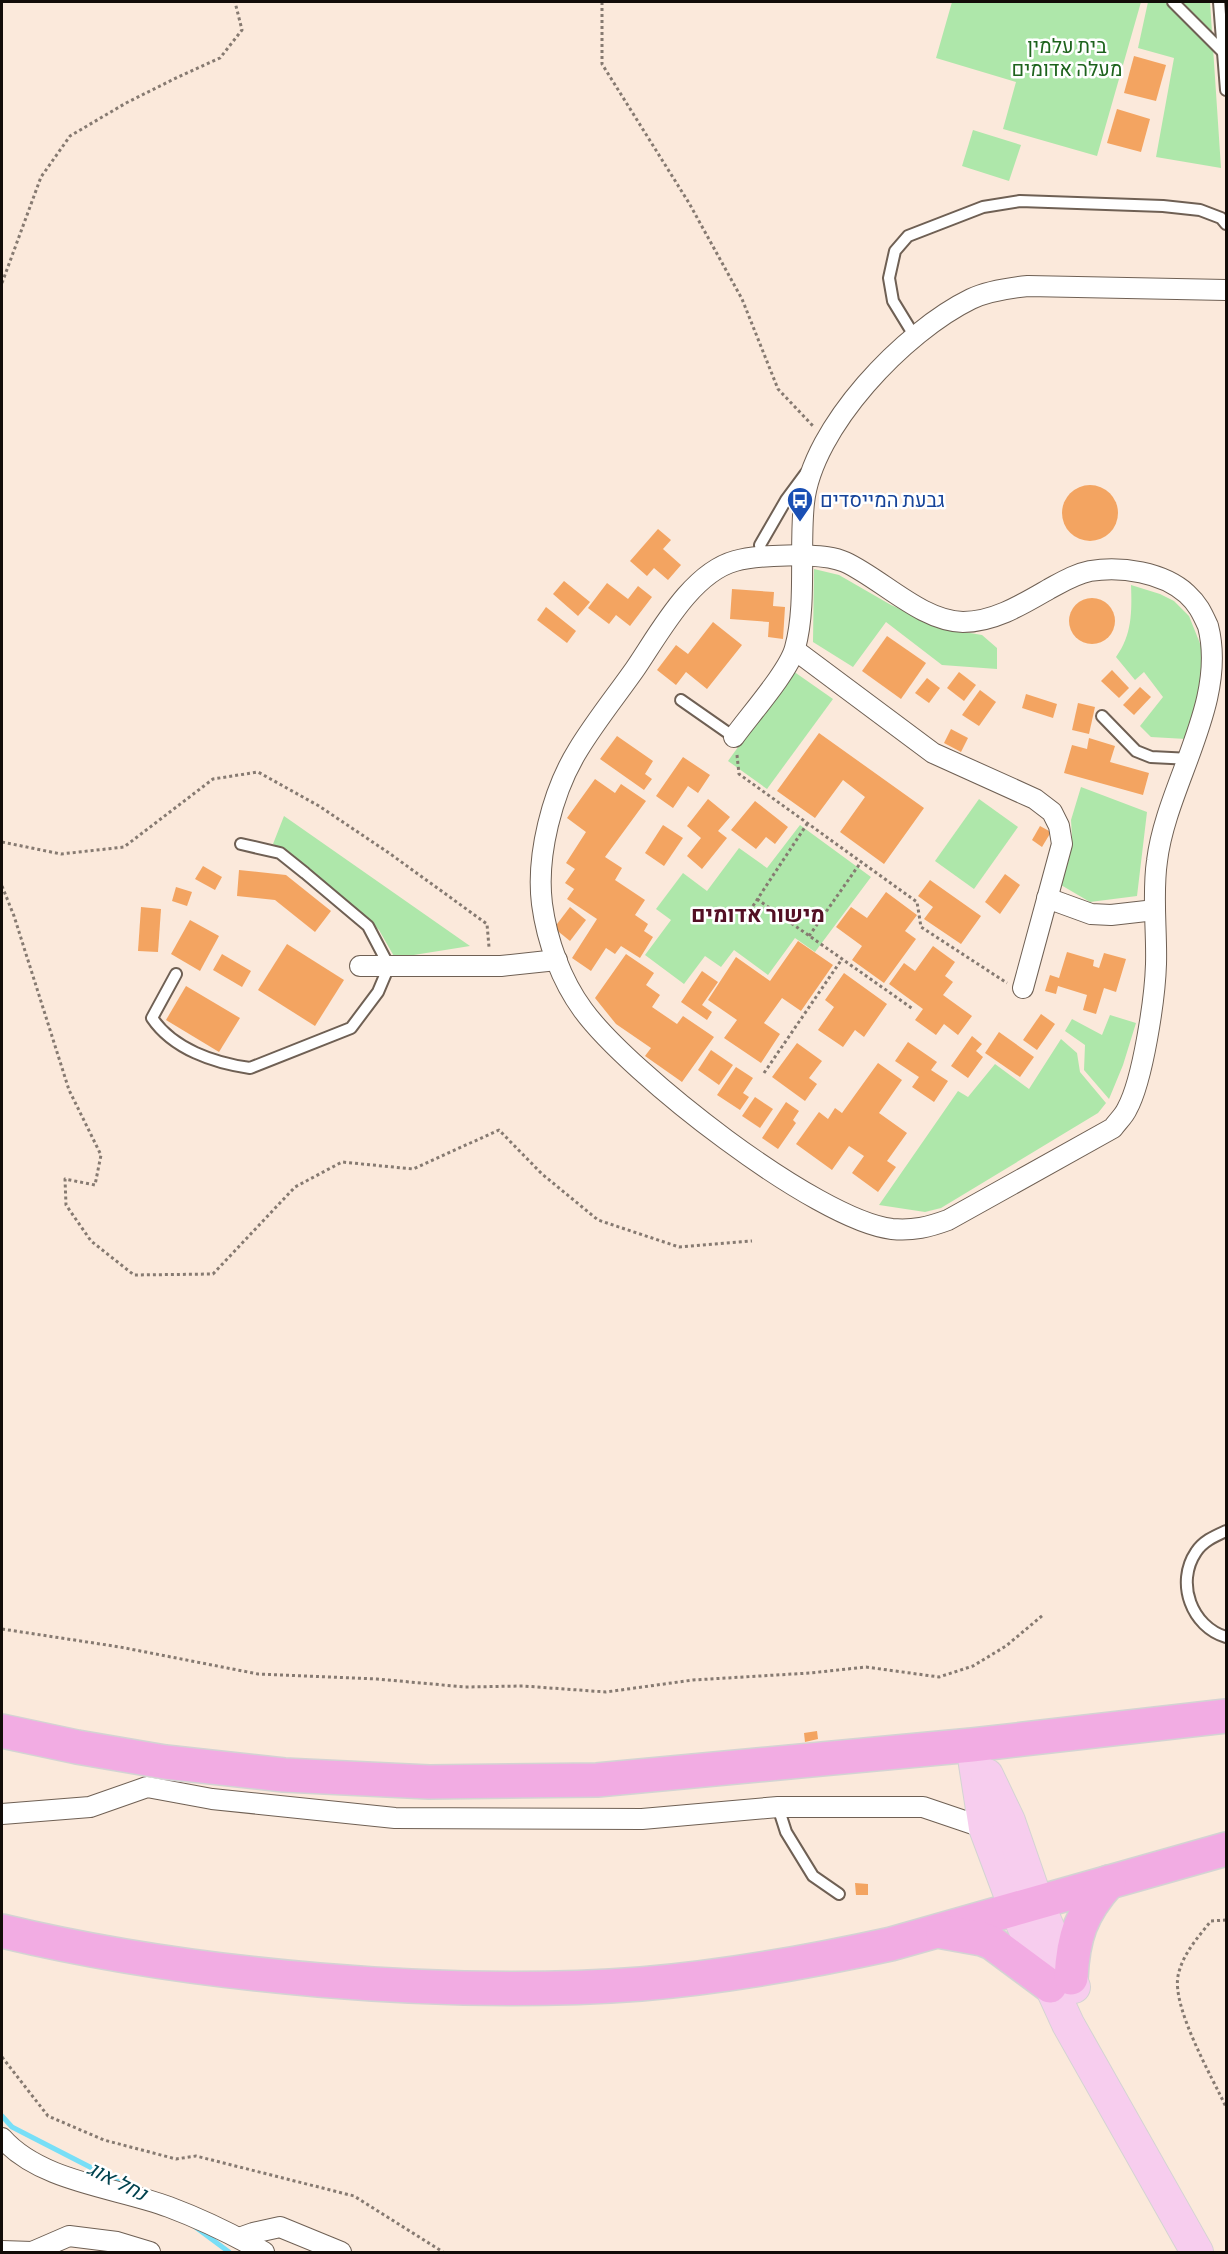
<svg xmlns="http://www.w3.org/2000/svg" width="1228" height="2254" viewBox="0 0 1228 2254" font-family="Manrope,Heebo,sans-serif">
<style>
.green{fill:#aee7aa}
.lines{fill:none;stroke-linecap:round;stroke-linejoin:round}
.stream{stroke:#78dff7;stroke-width:5}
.building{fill:#f3a461}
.lane-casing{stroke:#6f6054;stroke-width:14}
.street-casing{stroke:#6f6054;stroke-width:22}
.primary-casing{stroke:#d4d3d3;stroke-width:34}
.highway-casing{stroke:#d4d3d3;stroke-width:36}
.path{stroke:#867a71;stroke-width:3;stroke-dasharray:3 3;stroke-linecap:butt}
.lane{stroke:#fff;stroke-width:10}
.street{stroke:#fff;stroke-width:20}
.primary{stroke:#f7cdee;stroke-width:32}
.highway{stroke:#f2ace3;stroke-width:33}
.labels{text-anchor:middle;stroke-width:5;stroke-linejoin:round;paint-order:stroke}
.park-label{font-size:20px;fill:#1e631d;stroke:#fff}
.transit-label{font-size:20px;fill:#164399;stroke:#fff;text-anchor:start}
.water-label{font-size:21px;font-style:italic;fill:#00424e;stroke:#fff}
.quarter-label{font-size:22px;font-weight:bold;fill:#530f24;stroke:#fff}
</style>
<rect width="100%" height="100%" fill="#fbe9db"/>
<g class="green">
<polygon points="952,2 1141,2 1097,156 1003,129 1016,82 936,58"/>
<polygon points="1148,2 1210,2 1221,168 1156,157 1174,58 1138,48"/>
<polygon points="973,130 1021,145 1009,181 962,166"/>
<polygon points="814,569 839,575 891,605 946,629 982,635 997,648 997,669 942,665 886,622 853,667 813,642"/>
<path d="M1131 585 1160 594 1174 601 1189 616 1203 651 1201 691 1186 739 1151 737 1140 726 1163 697 1144 672 1135 680 1116 657C1132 635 1132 612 1131 585Z"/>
<polygon points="793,671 833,699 767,789 728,761"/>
<polygon points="1081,787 1147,812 1137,896 1090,902 1061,885 1072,837 1071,820"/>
<polygon points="979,799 1018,827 974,889 935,861"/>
<polygon points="284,816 470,946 395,958 379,930 291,853 273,844"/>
<polygon points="800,825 871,877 815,952 795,938 768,975 734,950 721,967 705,956 684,984 645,955 671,920 656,909 683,873 707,891 739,848 767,868"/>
<polygon points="1110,1015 1136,1023 1123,1065 1109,1099 1084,1070 1085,1045 1065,1031 1072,1019 1102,1035"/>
<polygon points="1061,1039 1077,1053 1080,1072 1106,1103 1098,1113 941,1208 925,1212 879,1205 958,1091 968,1097 995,1064 1029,1089"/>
</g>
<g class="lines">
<g class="stream">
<polyline points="2,2116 12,2127 125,2185"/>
<polyline points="194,2226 229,2252"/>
</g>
</g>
<g class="building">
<polygon points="1134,56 1166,65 1156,101 1124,93"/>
<polygon points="1117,109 1150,119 1141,152 1107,143"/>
<circle cx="1090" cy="513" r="28"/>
<polygon points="658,529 671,540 663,549 681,565 668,580 654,568 647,576 630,561"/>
<polygon points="564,581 590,602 578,616 553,594"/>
<polygon points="607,583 628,599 638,586 652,597 630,626 616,615 609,624 588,608"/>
<polygon points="732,589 774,592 773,606 785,607 783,639 768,637 769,622 730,619"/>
<circle cx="1092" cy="621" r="23"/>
<polygon points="546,607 576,631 567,643 537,620"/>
<polygon points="713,622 742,645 707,689 686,672 676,685 657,670 676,645 688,654"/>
<polygon points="887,636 926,663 901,699 862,671"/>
<polygon points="1112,670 1129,688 1119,698 1101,681"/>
<polygon points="959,672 976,685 964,701 947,688"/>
<polygon points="927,678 940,688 929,703 915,693"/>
<polygon points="1140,687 1151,697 1134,715 1123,705"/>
<polygon points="980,690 996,702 979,726 962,715"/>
<polygon points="1026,694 1057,704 1053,718 1022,708"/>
<polygon points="1078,703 1095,707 1089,734 1072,730"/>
<polygon points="951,729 968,738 961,752 944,743"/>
<polygon points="819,733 924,808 884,864 840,832 865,797 843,780 815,818 777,791"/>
<polygon points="617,736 653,761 645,774 652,779 644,790 600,759"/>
<polygon points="1089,738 1115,746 1110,762 1149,773 1143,795 1064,773 1072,745 1087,749"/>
<polygon points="683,757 710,775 698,793 688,786 673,808 656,796"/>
<polygon points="595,779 615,793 621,784 646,801 605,857 622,868 615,880 645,900 635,915 648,924 644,931 653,937 640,958 621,946 615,954 606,948 591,971 572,958 597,919 567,899 574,889 565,883 575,869 566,863 586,832 567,818"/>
<polygon points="708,799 730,817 718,831 727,838 702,869 687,856 701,838 687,826"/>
<polygon points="755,801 788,827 775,844 766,837 756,849 731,830"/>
<polygon points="663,825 683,838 664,866 645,853"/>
<polygon points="1040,826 1051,832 1042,847 1032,840"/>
<polygon points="203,866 222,877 215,890 195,879"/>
<polygon points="239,870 286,875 331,911 315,932 275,900 237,896"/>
<polygon points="1005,874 1020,885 1000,914 985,902"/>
<polygon points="930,880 981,916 961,944 924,919 933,907 918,896"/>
<polygon points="176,887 192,892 187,906 172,901"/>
<polygon points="886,892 917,915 905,931 916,939 884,983 852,960 862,946 836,927 851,907 867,918"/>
<polygon points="141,907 161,909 158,952 138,951"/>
<polygon points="570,907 586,920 570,941 554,928"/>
<polygon points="190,920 219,936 200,971 171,954"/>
<polygon points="798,941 833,965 801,1011 782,998 764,1023 780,1034 761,1063 724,1038 737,1020 708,1000 736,957 770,981"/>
<polygon points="287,944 344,980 315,1026 258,990"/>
<polygon points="933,946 955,962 945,976 953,982 943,995 972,1016 958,1035 944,1024 936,1035 915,1020 923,1009 889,984 904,963 915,971"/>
<polygon points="1067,952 1094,960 1093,966 1099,968 1104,953 1126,959 1116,992 1104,988 1096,1014 1083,1010 1087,995 1058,986 1056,994 1045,991 1050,975 1059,978"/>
<polygon points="222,954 251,971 242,987 213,970"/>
<polygon points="626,954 654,973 646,985 660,995 652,1007 677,1024 683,1016 714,1037 682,1082 645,1056 651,1048 616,1024 595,998"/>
<polygon points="702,971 718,982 702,1005 712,1012 707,1020 681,1002"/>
<polygon points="844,973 887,1004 864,1037 855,1030 843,1047 818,1030 834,1007 825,1000"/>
<polygon points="186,986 240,1018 219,1052 166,1020"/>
<polygon points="1041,1014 1055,1024 1037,1050 1023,1040"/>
<polygon points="999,1032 1034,1057 1020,1077 985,1053"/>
<polygon points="972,1036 982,1044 976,1051 983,1057 968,1078 951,1066"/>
<polygon points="908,1042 937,1062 931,1070 948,1081 934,1102 912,1087 919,1077 895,1061"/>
<polygon points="797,1043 822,1061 809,1078 817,1084 805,1101 772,1077"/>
<polygon points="711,1050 733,1065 719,1085 698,1070"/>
<polygon points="878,1063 902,1080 879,1113 907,1133 887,1161 896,1167 878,1192 852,1173 864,1156 849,1146 832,1170 796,1144 819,1112 828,1119 835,1108 842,1113"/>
<polygon points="736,1067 753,1078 743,1093 749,1097 740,1110 717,1095"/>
<polygon points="755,1097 773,1109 760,1128 742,1116"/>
<polygon points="786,1102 799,1111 793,1120 796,1123 778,1149 762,1138"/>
<polygon points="817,1731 818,1739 805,1742 804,1733"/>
<polygon points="855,1883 868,1884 868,1895 856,1895"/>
</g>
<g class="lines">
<g class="lane-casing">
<g id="lane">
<polyline points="1173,2 1223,52"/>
<polyline points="1219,2 1226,90"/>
<polyline points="915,337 893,301 889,278 895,251 908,236 983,207 1020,201 1163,206 1200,210 1221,218 1226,224"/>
<polyline points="762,557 760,545 786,500 806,473"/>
<polyline points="681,700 734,737"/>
<polyline points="1102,716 1136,751 1151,757 1191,759"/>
<path d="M176 974 152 1018C173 1049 214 1063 250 1068L351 1028 378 992 389 966 368 926 305 873 280 853 241 844"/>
<path d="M1226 1531C1215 1536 1203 1541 1196 1552 1175 1583 1192 1627 1226 1637"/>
<polyline points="778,1807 786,1832 813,1876 839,1894"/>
</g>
</g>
<g class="street-casing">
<g id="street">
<path d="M802 555C816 556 832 556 845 562 882 579 921 621 963 622 994 622 1023 604 1049 589 1062 582 1075 574 1090 571 1121 566 1163 572 1187 594 1198 604 1202 613 1208 626 1228 703 1166 785 1157 861 1152 895 1157 930 1156 964 1155 998 1143 1080 1127 1109 1124 1116 1117 1122 1113 1128L948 1220C929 1227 913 1231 892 1229 816 1220 629 1073 583 1010 561 980 547 941 542 904 536 856 552 792 578 750 595 722 616 696 635 669 659 634 691 573 735 561 756 555 780 556 802 555Z"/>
<polyline points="795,650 933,753 1035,799 1052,812 1059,826 1062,844 1023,988"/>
<path d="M734 737C749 716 789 671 795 648 807 605 799 548 804 503 812 427 905 331 971 299 988 291 1009 288 1028 286L1226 290"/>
<polyline points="1047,898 1091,914 1111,915 1155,910"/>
<polyline points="360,966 501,966 557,960"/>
<polyline points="2,1814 90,1807 147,1787 212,1799 395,1818 642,1819 778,1807 923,1807 985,1828"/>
<path d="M2 2138C41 2182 115 2187 169 2207 201 2219 234 2235 264 2252"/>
<polyline points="239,2238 253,2233 280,2227 341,2252"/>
<polyline points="2,2251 32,2252 69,2236 117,2242 150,2252"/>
</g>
</g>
<g class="primary-casing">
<g id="primary">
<polyline points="972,1745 985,1828 1015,1908 1068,2024 1197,2252"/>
<polyline points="987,1775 1009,1821 1037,1902 1074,1987"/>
</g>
</g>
<g class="highway-casing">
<g id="highway">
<polyline points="2,1731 77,1747 165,1762 284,1775 429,1782 597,1780 972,1745 1226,1716"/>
<path d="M2 1931C106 1956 212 1971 319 1980 426 1989 533 1992 641 1984 725 1977 809 1962 891 1944L1226 1849"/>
<polyline points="943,1932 982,1939 992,1943 1050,1986"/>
<path d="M1071 1978C1073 1937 1081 1913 1109 1882"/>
</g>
</g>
<g class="path">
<polyline points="602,2 602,64 689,203 742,299 778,389 813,426"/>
<polyline points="2,283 41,177 70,136 126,103 178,77 220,58 242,30 235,2"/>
<polyline points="737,755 739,774 917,902 921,927 1007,983"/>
<polyline points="2,842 61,854 124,847 213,779 258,772 319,806 389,853 487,924 489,947"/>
<polyline points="2,886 14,916 69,1090 101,1155 95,1185 65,1179 66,1205 91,1241 134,1275 213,1274 295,1187 342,1162 413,1169 499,1130 542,1174 598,1220 679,1247 752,1241"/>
<polyline points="757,899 913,1009"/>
<polyline points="743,921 807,824"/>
<polyline points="809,936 861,862"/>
<polyline points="764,1073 842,959"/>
<polyline points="2,1629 120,1647 258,1674 377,1679 465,1687 523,1686 606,1692 693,1680 810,1673 866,1667 939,1677 973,1666 1006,1646 1043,1615"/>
<path d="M1226 1920 1211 1921C1198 1937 1182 1955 1178 1976 1172 2008 1212 2077 1226 2107"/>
<polyline points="2,2057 48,2116 104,2140 176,2159 196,2156 354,2196 443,2252"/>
</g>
<use href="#lane" class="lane"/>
<use href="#street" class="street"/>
<use href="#primary" class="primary"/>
<use href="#highway" class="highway"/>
</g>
<defs>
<g id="bus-pin" transform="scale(1.35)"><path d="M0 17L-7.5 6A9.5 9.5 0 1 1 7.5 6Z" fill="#1a4fb4" stroke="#fff"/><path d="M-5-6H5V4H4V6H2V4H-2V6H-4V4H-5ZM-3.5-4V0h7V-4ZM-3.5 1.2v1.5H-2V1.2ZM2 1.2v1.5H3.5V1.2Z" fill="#fff"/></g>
</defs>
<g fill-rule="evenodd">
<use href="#bus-pin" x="800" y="500"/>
</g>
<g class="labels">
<g class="park-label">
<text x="1067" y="53">בית עלמין<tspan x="1067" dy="23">מעלה אדומים</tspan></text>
</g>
<g class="transit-label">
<text x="820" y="507">גבעת המייסדים</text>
</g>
<g class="water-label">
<text transform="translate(117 2181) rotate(27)" y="7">נחל אוג</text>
</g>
<g class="quarter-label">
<text x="758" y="922">מישור אדומים</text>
</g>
</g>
<rect width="1228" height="2254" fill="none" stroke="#120c08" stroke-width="6"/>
</svg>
